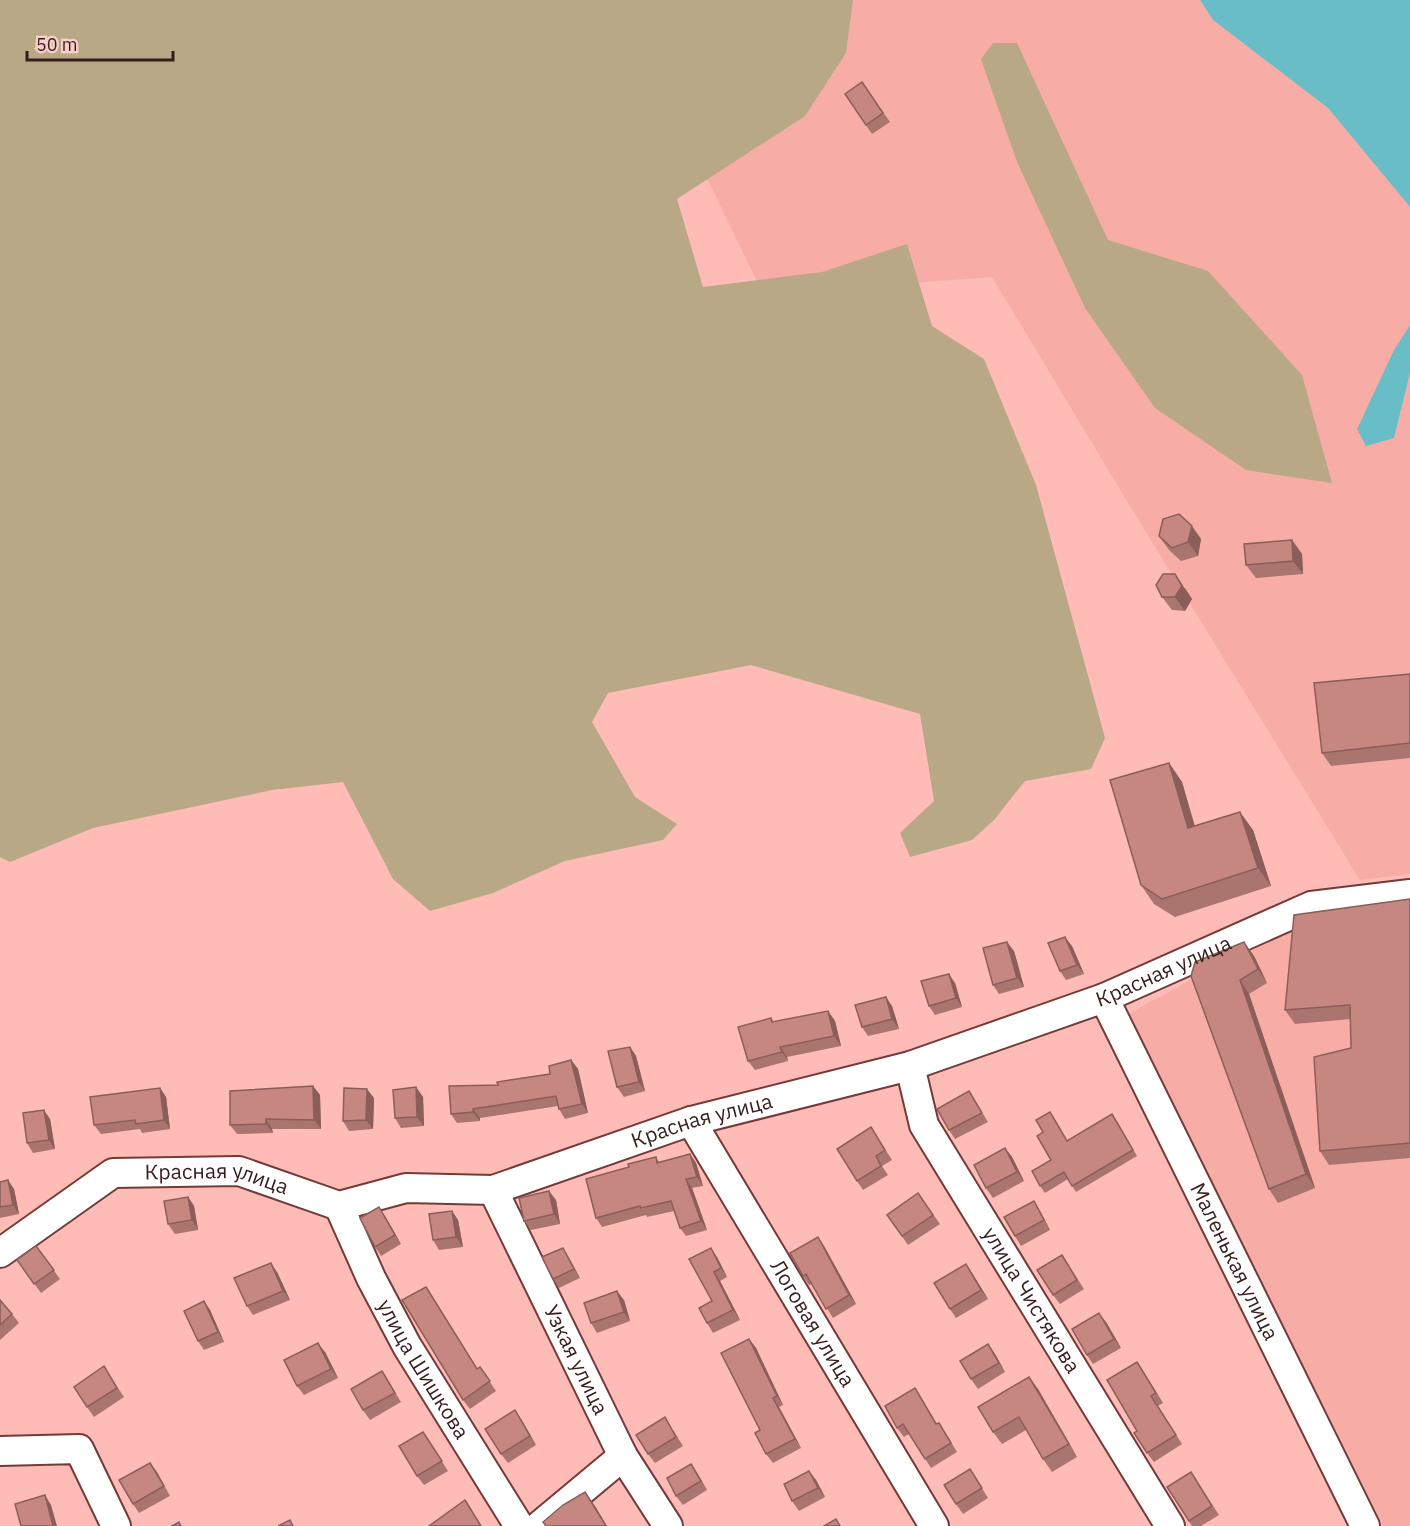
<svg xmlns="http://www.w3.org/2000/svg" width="1410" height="1526" viewBox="0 0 1410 1526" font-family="'IBM Plex Sans',sans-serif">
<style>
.built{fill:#f7ada6}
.green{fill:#b9a885}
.water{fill:#69bdc7}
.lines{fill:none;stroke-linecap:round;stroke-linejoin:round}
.minor-casing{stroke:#733b37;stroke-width:32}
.minor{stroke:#fff;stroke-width:28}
.wall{fill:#aa746f}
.shaded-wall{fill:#8b5e5a}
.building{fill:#c68781;stroke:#8b5e5a;stroke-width:1.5}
.labels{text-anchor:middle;stroke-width:5;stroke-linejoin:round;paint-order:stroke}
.street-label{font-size:21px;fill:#371e1c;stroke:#fad0cc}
</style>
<rect width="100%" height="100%" fill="#ffbbb5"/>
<g class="built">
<polygon points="621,0 1200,0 1213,20 1328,108 1410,207 1410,325 1394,350 1357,429 1394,438 1410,373 1410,874 1360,880 1130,506 992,277 763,294"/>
<polygon points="1410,909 1410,1526 1383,1526 1128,1014 1220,964 1317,921"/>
</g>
<g class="green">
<polygon points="0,0 853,0 846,53 805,116 677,199 703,287 822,272 907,244 932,326 984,359 1036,485 1105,738 1091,769 1025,781 994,820 972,840 910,857 900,833 934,801 920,714 751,665 608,693 592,722 635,797 677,824 663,840 565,861 493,893 430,911 393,879 343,782 272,790 93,828 10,862 0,857"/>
<polygon points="993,43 1017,43 1108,240 1208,271 1302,375 1332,483 1246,470 1155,408 1085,308 1017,162 981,59"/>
</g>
<g class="water">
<polygon points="1200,0 1410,0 1410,207 1328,108 1213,20"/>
<polygon points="1410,325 1410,373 1394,438 1366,446 1357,429 1394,350"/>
</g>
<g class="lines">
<g class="minor-casing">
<g id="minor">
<path id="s1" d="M1104 998 1365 1526"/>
<path id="s2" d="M910 1066 924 1125 1170 1526"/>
<path id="s3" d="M691 1121 934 1526"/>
<path id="s4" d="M493 1190 623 1456 668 1526"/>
<path id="s5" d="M339 1206 371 1278 407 1346 519 1526"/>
<path id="s6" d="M0 1253 113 1173 239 1171 339 1206 406 1188 493 1190 691 1121 910 1066 1104 998 1311 906 1410 894"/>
<polyline points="0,1451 79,1449 116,1526"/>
<polyline points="539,1526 623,1456"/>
</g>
</g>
<use href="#minor" class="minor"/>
</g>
<g class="wall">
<polygon points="862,82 890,122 872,134 845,94"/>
<polygon points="1159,536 1201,539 1198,556 1181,561 1169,550"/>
<polygon points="1292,540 1302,554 1303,574 1256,578 1246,565"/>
<polygon points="1185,588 1192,599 1185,611 1172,610 1162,597"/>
<polygon points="1410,674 1410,758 1331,766 1322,753"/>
<polygon points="1169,763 1182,782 1195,826 1253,830 1271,886 1175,917 1154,904 1141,885"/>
<polygon points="1410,899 1410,1158 1329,1165 1320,1151 1351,1048 1351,1019 1295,1024 1285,1010"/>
<polygon points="1244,942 1254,956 1267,983 1249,994 1315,1188 1278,1203 1269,1189 1191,976"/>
<polygon points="1072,946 1084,974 1066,980 1060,971"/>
<polygon points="1014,951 1024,987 999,994 993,985"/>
<polygon points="955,983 962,1007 935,1015 929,1006"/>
<polygon points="892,1006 899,1029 868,1036 862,1027"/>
<polygon points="828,1011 835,1021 841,1046 787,1057 788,1061 755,1070 748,1061 771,1018 774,1022"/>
<polygon points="630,1047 636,1056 645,1091 624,1097 617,1087"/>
<polygon points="571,1060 578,1069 588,1113 565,1119 559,1109 558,1106 480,1118 480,1121 457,1123 451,1114 498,1085 550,1074"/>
<polygon points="313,1086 320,1095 321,1129 272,1129 273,1133 237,1134 230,1125"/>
<polygon points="416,1087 423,1097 424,1126 401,1128 395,1118"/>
<polygon points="160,1088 166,1097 170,1129 142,1133 140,1129 101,1134 94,1125"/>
<polygon points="374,1098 373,1129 349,1131 343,1121"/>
<polygon points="975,1101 988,1122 955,1139 949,1130"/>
<polygon points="1050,1112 1067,1141 1117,1121 1137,1156 1076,1192 1068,1179 1045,1193 1040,1186 1051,1160 1043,1132"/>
<polygon points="50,1119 55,1149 33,1153 27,1143"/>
<polygon points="871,1127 892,1160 882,1166 888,1175 863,1190 857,1181"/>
<polygon points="1005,1148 1012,1157 1024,1181 993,1198 986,1188"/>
<polygon points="690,1154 696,1163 703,1186 692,1188 707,1230 686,1236 680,1228 674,1211 647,1217 646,1215 602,1227 596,1218 629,1167 656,1157 659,1162"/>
<polygon points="0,1182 14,1189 19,1214 0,1218"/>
<polygon points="918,1193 940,1224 908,1245 887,1215"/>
<polygon points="188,1197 194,1206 198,1230 175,1234 168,1224"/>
<polygon points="556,1200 560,1224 531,1230 524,1221"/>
<polygon points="1034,1201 1040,1211 1050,1230 1021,1246 1015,1236"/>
<polygon points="452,1211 458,1220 463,1247 439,1250 433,1240"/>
<polygon points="385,1216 401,1244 381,1256 375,1247"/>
<polygon points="818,1237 824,1246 856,1304 833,1318 812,1284 809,1285 803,1276"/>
<polygon points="36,1246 60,1279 41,1293 17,1260"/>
<polygon points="717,1257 727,1277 720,1281 740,1320 713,1333 707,1323 712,1301 689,1259"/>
<polygon points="569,1258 580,1278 559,1288 553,1279"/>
<polygon points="1068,1264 1084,1289 1060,1304 1053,1295"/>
<polygon points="277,1272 290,1300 253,1315 247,1306"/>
<polygon points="972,1273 988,1299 956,1318 950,1309"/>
<polygon points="426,1287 477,1369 480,1367 496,1391 470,1409 463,1400"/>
<polygon points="0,1300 12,1314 19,1323 0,1340"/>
<polygon points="624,1300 630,1321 597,1333 591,1323"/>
<polygon points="204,1301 210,1310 224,1342 204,1350 198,1341"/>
<polygon points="1106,1322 1121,1348 1093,1364 1087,1355"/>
<polygon points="749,1339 756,1348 783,1405 779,1407 801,1448 773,1463 766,1454 760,1430"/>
<polygon points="325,1352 338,1378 304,1395 297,1386"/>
<polygon points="995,1354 1005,1372 978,1389 971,1379"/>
<polygon points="1137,1362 1163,1403 1158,1406 1182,1444 1154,1462 1147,1453 1137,1431"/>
<polygon points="382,1371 401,1402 370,1420 363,1410"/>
<polygon points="110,1376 124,1397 94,1417 87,1407"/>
<polygon points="915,1388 937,1424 945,1432 957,1452 931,1468 909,1434 904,1437 897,1428"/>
<polygon points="1038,1389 1077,1457 1052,1472 1043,1459 1026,1430 1002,1444 993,1432"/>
<polygon points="665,1417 683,1446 655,1463 648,1454"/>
<polygon points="521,1419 536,1445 508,1463 501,1454"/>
<polygon points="423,1432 448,1471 424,1485 417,1476"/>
<polygon points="150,1463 170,1496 139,1513 133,1504"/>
<polygon points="970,1469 988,1498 963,1514 956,1504"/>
<polygon points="809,1471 816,1480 825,1497 799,1511 792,1501"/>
<polygon points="1191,1472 1219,1515 1201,1526 1192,1526 1167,1487"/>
<polygon points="697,1473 707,1490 683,1505 676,1496"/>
</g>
<g class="shaded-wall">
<polygon points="1192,526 1201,539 1198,556 1188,542"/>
<polygon points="1292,540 1302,554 1303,574 1293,561"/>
<polygon points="1175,574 1192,599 1185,611 1175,597"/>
<polygon points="1169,763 1182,782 1200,846 1188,828"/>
<polygon points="1240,812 1253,830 1271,886 1258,868"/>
<polygon points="1065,937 1072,946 1084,974 1077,965"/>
<polygon points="1007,942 1014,951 1024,987 1017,978"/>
<polygon points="1244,942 1254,956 1267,983 1258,969"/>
<polygon points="949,974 955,983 962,1007 956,998"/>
<polygon points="1240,980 1249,994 1315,1188 1306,1174"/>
<polygon points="886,997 892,1006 899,1029 892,1019"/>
<polygon points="828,1011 835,1021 841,1046 834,1036"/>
<polygon points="630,1047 636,1056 645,1091 639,1082"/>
<polygon points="780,1047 787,1057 788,1061 782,1052"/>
<polygon points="571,1060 578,1069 588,1113 582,1104"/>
<polygon points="313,1086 320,1095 321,1129 314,1120"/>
<polygon points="416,1087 423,1097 424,1126 417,1117"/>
<polygon points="160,1088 166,1097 170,1129 164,1120"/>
<polygon points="367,1089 374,1098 373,1129 366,1120"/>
<polygon points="473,1109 480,1118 480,1121 473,1112"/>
<polygon points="44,1110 50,1119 55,1149 49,1140"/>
<polygon points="266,1119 272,1129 273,1133 266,1124"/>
<polygon points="1005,1148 1012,1157 1024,1181 1017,1172"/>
<polygon points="690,1154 696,1163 703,1186 697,1177"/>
<polygon points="686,1179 692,1188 707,1230 701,1221"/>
<polygon points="8,1180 14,1189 19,1214 13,1205"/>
<polygon points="549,1191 556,1200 560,1224 554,1214"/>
<polygon points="188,1197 194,1206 198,1230 192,1220"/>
<polygon points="1034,1201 1040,1211 1050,1230 1044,1220"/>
<polygon points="379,1207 385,1216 401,1244 395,1235"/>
<polygon points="452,1211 458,1220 463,1247 456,1237"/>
<polygon points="818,1237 824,1246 856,1304 849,1295"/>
<polygon points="563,1248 569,1258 580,1278 574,1269"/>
<polygon points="711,1248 717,1257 727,1277 721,1268"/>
<polygon points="271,1263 277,1272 290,1300 283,1291"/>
<polygon points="966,1264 972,1273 988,1299 981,1290"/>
<polygon points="714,1272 720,1281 740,1320 733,1310"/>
<polygon points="426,1287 432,1296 483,1378 477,1369"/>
<polygon points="617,1291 624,1300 630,1321 624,1312"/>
<polygon points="204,1301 210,1310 224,1342 218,1332"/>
<polygon points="1099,1313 1106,1322 1121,1348 1114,1339"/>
<polygon points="749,1339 756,1348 783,1405 777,1396"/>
<polygon points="318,1343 325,1352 338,1378 331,1369"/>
<polygon points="988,1344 995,1354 1005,1372 999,1363"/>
<polygon points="1137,1362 1143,1371 1163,1403 1156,1393"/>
<polygon points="1029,1377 1038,1389 1077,1457 1069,1444"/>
<polygon points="773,1398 779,1407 801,1448 795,1439"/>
<polygon points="515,1410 521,1419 536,1445 530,1436"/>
<polygon points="150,1463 157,1472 170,1496 164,1486"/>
<polygon points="691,1464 697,1473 707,1490 701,1481"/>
<polygon points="809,1471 816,1480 825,1497 818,1488"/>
<polygon points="585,1492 595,1506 607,1526 606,1526"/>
<polygon points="45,1495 51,1505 57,1526 53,1526"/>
</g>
<g class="building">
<polygon points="862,82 883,113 866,125 845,94"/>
<polygon points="1179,514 1192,526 1188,542 1172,548 1159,536 1163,519"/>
<polygon points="1292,540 1293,561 1246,565 1244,544"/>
<polygon points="1163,574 1175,574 1182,586 1175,597 1162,597 1156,585"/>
<polygon points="1410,674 1410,743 1322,753 1314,683"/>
<polygon points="1169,763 1188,828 1240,812 1258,868 1162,899 1141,885 1110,780"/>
<polygon points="1410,899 1410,1143 1320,1151 1314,1057 1351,1048 1350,1005 1285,1010 1294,915"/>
<polygon points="1065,937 1077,965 1060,971 1048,943"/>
<polygon points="1007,942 1017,978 993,985 983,948"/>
<polygon points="1244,942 1258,969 1240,980 1306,1174 1269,1189 1191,976 1195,962"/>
<polygon points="949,974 956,998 929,1006 921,981"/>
<polygon points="886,997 892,1019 862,1027 855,1005"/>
<polygon points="828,1011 834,1036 780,1047 782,1052 748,1061 738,1027 771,1018 772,1022"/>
<polygon points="630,1047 639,1082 617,1087 608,1051"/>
<polygon points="571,1060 582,1104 559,1109 556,1096 473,1109 473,1112 451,1114 449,1086 498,1085 497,1082 550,1074 549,1066"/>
<polygon points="313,1086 314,1120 266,1119 266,1124 230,1125 230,1091"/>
<polygon points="416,1087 417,1117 395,1118 393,1090"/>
<polygon points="160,1088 164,1120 136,1124 135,1120 94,1125 90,1097"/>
<polygon points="344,1088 367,1089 366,1120 343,1121"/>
<polygon points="969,1091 982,1113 949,1130 937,1109"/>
<polygon points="44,1110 49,1140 27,1143 23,1113"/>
<polygon points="1050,1112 1067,1141 1112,1114 1133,1150 1072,1186 1064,1172 1040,1186 1032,1171 1051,1160 1037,1136 1043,1132 1036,1120"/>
<polygon points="871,1127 885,1150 876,1156 881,1166 857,1181 837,1149"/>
<polygon points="1005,1148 1017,1172 986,1188 974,1165"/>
<polygon points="690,1154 697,1177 686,1179 701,1221 680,1228 671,1201 641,1208 640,1206 596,1218 586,1179 629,1167 628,1164 656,1157 657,1163"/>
<polygon points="8,1180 13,1205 0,1207 0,1182"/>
<polygon points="549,1191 554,1214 524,1221 519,1198"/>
<polygon points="918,1193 933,1215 902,1236 887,1215"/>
<polygon points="188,1197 192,1220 168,1224 164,1201"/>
<polygon points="1034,1201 1044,1220 1015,1236 1004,1217"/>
<polygon points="379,1207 395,1235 375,1247 360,1218"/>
<polygon points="452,1211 456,1237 433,1240 429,1214"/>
<polygon points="818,1237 849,1295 826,1309 806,1274 803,1276 790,1253"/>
<polygon points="36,1246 54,1270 34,1284 17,1260"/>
<polygon points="563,1248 574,1269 553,1279 542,1257"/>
<polygon points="711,1248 721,1268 714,1272 733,1310 707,1323 699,1308 712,1301 689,1259"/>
<polygon points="1062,1255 1077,1280 1053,1295 1037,1270"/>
<polygon points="271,1263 283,1291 247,1306 234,1278"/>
<polygon points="966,1264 981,1290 950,1309 934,1283"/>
<polygon points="426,1287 477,1369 480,1367 490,1381 463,1400 402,1300"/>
<polygon points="617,1291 624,1312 591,1323 584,1303"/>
<polygon points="0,1300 12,1314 0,1325"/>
<polygon points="204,1301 218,1332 198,1341 184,1311"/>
<polygon points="1099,1313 1114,1339 1087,1355 1072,1329"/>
<polygon points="749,1339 777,1396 773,1398 795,1439 766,1454 755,1433 760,1430 721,1353"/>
<polygon points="318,1343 331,1369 297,1386 284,1360"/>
<polygon points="988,1344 999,1363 971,1379 960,1361"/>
<polygon points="1137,1362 1156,1393 1151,1396 1176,1435 1147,1453 1134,1433 1137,1431 1107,1380"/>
<polygon points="104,1366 117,1388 87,1407 74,1387"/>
<polygon points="382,1371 395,1393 363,1410 351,1389"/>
<polygon points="1029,1377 1069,1444 1043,1459 1019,1417 993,1432 978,1407"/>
<polygon points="915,1388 936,1424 939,1423 951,1443 925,1459 903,1424 897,1428 885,1406"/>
<polygon points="515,1410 530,1436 501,1454 485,1429"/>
<polygon points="665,1417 676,1437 648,1454 636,1435"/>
<polygon points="423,1432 442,1461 417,1476 399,1446"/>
<polygon points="150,1463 164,1486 133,1504 119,1480"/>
<polygon points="691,1464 701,1481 676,1496 667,1478"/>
<polygon points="970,1469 982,1488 956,1504 944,1485"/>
<polygon points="809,1471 818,1488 792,1501 784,1484"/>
<polygon points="1191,1472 1212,1506 1189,1521 1167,1487"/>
<polygon points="585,1492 606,1526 546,1526 543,1522 563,1505"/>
<polygon points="45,1495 53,1526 21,1526 15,1504"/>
<polygon points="465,1500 481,1526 429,1526"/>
<polygon points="836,1519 840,1526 824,1526"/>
<polygon points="290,1520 293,1526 278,1526"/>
<polygon points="179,1522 181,1526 172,1526"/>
</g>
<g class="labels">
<g class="street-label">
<text dy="7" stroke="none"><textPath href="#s6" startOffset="1233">Красная улица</textPath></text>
<text dy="7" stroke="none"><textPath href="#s6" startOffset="747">Красная улица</textPath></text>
<text dy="7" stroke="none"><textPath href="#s6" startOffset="243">Красная улица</textPath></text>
<text dy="7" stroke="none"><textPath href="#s1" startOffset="294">Маленькая улица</textPath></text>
<text dy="7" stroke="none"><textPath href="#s2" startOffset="266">улица Чистякова</textPath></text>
<text dy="7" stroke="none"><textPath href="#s3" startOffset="236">Логовая улица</textPath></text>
<text dy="7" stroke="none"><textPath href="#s4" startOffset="189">Узкая улица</textPath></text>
<text dy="7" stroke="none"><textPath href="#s5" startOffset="184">улица Шишкова</textPath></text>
</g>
</g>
<path d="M27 51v9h146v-9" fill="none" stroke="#371e1c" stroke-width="3"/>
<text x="36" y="51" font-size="18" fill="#371e1c" stroke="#fad0cc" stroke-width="4.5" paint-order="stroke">50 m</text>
</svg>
